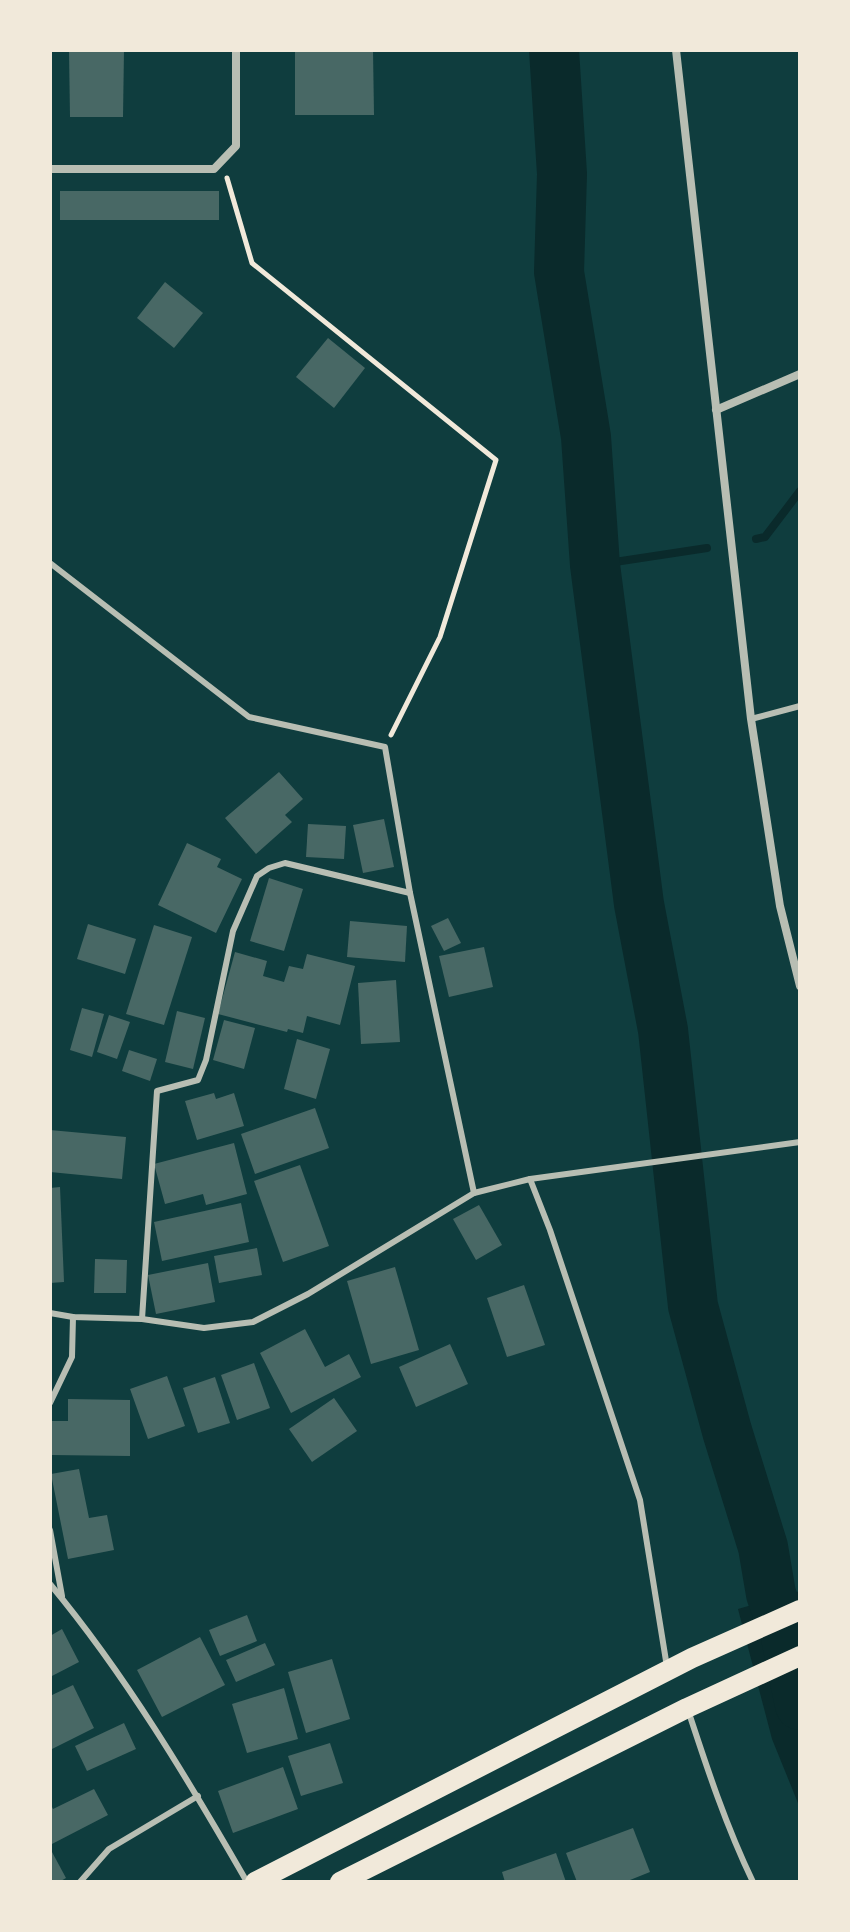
<svg xmlns="http://www.w3.org/2000/svg" width="850" height="1932" viewBox="0 0 850 1932" font-family="'Titillium Web',sans-serif">
<style>
.water{fill:#0a2a2b}
.lines{fill:none;stroke-linecap:round;stroke-linejoin:round}
.stream{stroke:#0a2a2b;stroke-width:8}
.river{stroke:#0a2a2b;stroke-width:50}
.building{fill:#486865}
.path{stroke:#f1e9da;stroke-width:5}
.service{stroke:#b8beb3;stroke-width:6}
.minor{stroke:#b8beb3;stroke-width:8}
.primary{stroke:#f1e9da;stroke-width:20}
</style>
<rect width="100%" height="100%" fill="#0f3d3e"/>
<polygon class="water" points="800,1591 800,1808 772,1739 738,1609"/>
<g class="lines">
<g class="stream">
<polyline points="756,539 765,537 800,491"/>
<polyline points="595,565 707,548"/>
</g>
<polyline class="river" points="554,50 562,174 559,272 586,437 595,565 639,904 663,1030 693,1306 727,1431 763,1547 771,1594 785,1633 800,1705"/>
</g>
<g class="building">
<polygon points="69,50 124,50 123,117 70,117"/>
<polygon points="295,50 373,50 374,115 295,115"/>
<rect x="60" y="191" width="159" height="29"/>
<polygon points="165,282 203,313 174,348 137,318"/>
<polygon points="328,338 365,368 334,408 296,377"/>
<polygon points="279,772 303,799 285,815 292,822 256,854 225,818"/>
<polygon points="384,819 394,867 363,873 353,825"/>
<polygon points="308,824 346,826 344,859 306,857"/>
<polygon points="187,843 221,859 217,867 242,879 216,933 158,905"/>
<polygon points="269,878 303,889 284,951 250,941"/>
<polygon points="448,918 461,943 444,951 431,926"/>
<polygon points="350,921 407,926 405,962 347,957"/>
<polygon points="88,924 136,939 125,974 77,959"/>
<polygon points="154,925 192,937 164,1025 126,1014"/>
<polygon points="484,947 493,987 449,997 439,956"/>
<polygon points="235,952 267,961 263,976 284,982 289,966 303,969 307,954 355,966 340,1025 307,1016 303,1033 288,1029 287,1032 218,1014"/>
<polygon points="396,980 400,1042 361,1044 358,983"/>
<polygon points="82,1008 104,1014 92,1057 70,1050"/>
<polygon points="177,1011 205,1018 193,1069 165,1062"/>
<polygon points="109,1015 130,1022 117,1059 97,1052"/>
<polygon points="224,1020 255,1028 244,1069 213,1060"/>
<polygon points="297,1039 330,1049 316,1099 284,1089"/>
<polygon points="129,1050 157,1059 150,1081 122,1071"/>
<polygon points="214,1093 216,1099 234,1093 244,1126 197,1140 185,1101"/>
<polygon points="315,1108 329,1148 255,1174 241,1134"/>
<polygon points="50,1130 126,1137 122,1179 50,1172"/>
<polygon points="234,1143 247,1194 206,1205 203,1194 165,1204 154,1164"/>
<polygon points="300,1165 329,1246 283,1262 254,1181"/>
<polygon points="60,1187 64,1282 50,1283 50,1188"/>
<polygon points="241,1203 249,1242 162,1261 154,1222"/>
<polygon points="479,1205 502,1245 476,1260 453,1219"/>
<polygon points="257,1248 262,1275 219,1283 214,1256"/>
<polygon points="95,1259 127,1260 126,1293 94,1293"/>
<polygon points="208,1263 215,1302 156,1314 148,1275"/>
<polygon points="395,1267 419,1350 371,1364 347,1281"/>
<polygon points="524,1285 545,1345 507,1357 487,1298"/>
<polygon points="305,1329 325,1367 349,1354 361,1377 291,1413 260,1353"/>
<polygon points="450,1344 468,1384 416,1407 399,1367"/>
<polygon points="254,1363 270,1408 237,1420 221,1375"/>
<polygon points="167,1376 185,1426 148,1439 130,1389"/>
<polygon points="215,1377 230,1423 198,1433 183,1388"/>
<polygon points="334,1398 357,1431 312,1462 289,1429"/>
<polygon points="68,1399 130,1400 130,1456 51,1455 51,1421 68,1421"/>
<polygon points="79,1469 89,1518 107,1515 114,1550 68,1559 51,1474"/>
<polygon points="247,1615 257,1641 220,1656 209,1630"/>
<polygon points="62,1629 79,1662 50,1677 50,1636"/>
<polygon points="200,1637 225,1685 162,1717 137,1670"/>
<polygon points="265,1643 275,1665 236,1682 226,1660"/>
<polygon points="332,1659 350,1719 306,1733 288,1672"/>
<polygon points="73,1685 94,1728 50,1750 50,1696"/>
<polygon points="284,1688 298,1739 247,1753 232,1704"/>
<polygon points="124,1723 136,1749 87,1771 75,1746"/>
<polygon points="330,1743 343,1783 301,1796 288,1756"/>
<polygon points="283,1767 298,1809 233,1833 218,1791"/>
<polygon points="94,1789 108,1815 50,1845 50,1803 53,1809"/>
<polygon points="633,1828 650,1872 625,1882 577,1882 566,1853"/>
<polygon points="52,1852 66,1878 59,1882 50,1882 50,1853"/>
<polygon points="556,1853 566,1882 505,1882 502,1872"/>
</g>
<g class="lines">
<polyline class="path" points="227,178 252,263 496,460 440,637 391,735"/>
<g class="service">
<polyline points="50,563 249,717 385,747 410,893 474,1193"/>
<polyline points="751,719 800,706"/>
<polyline points="530,1179 550,1230 640,1500 667,1667"/>
<polyline points="50,1313 73,1317 142,1319 204,1328 253,1322 308,1294 474,1193 530,1179 800,1142"/>
<polyline points="142,1319 157,1091 198,1080 206,1060 233,931 257,876 269,868 285,863 410,893"/>
<polyline points="50,1403 72,1357 73,1317"/>
<polyline points="50,1530 62,1596"/>
<path d="M50 1584C125 1674 189 1781 247 1882"/>
<path d="M688 1710C707 1768 726 1826 753 1882"/>
<polyline points="80,1882 109,1849 198,1796"/>
</g>
<g class="minor">
<polyline points="676,50 751,719 780,906 800,986"/>
<polyline points="50,169 214,169 236,146 236,50"/>
<polyline points="716,410 800,374"/>
</g>
<g class="primary">
<polyline points="255,1882 692,1658 800,1610"/>
<polyline points="340,1882 687,1708 800,1656"/>
</g>
</g>
<rect width="850" height="1932" fill="none" stroke="#f1e9da" stroke-width="104"/>
</svg>
